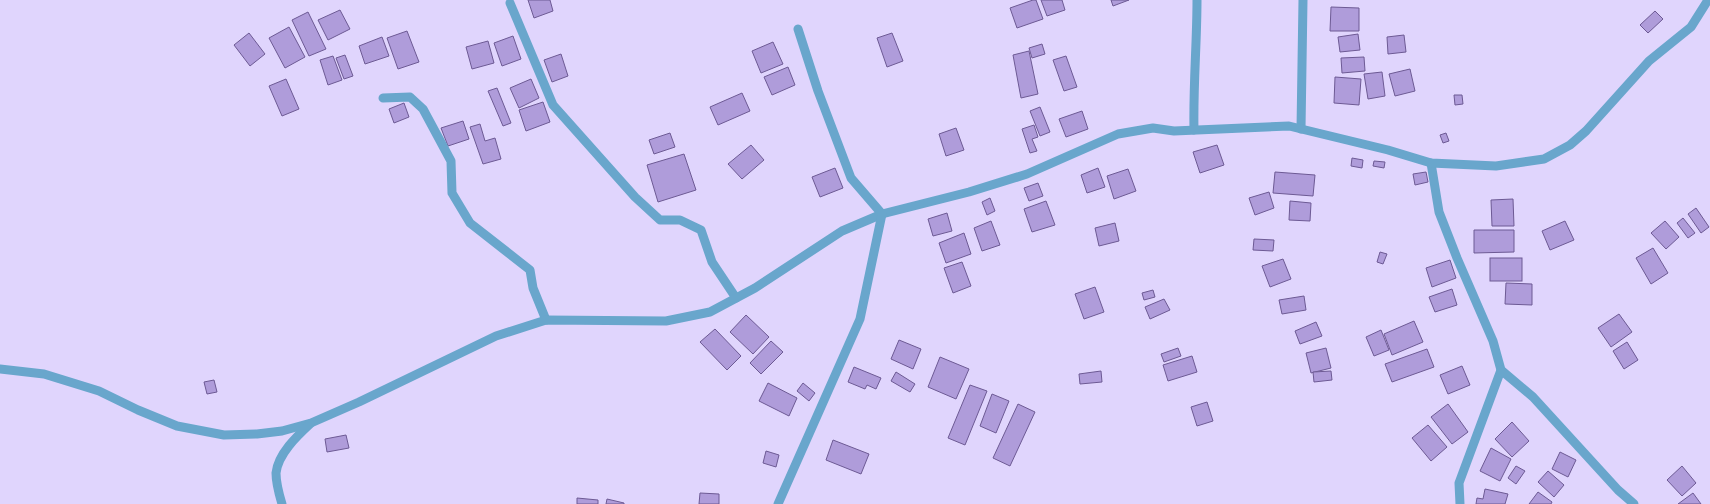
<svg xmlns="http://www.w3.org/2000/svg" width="1710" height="504" viewBox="0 0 1710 504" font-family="Quicksand,sans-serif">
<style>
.building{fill:#af9cda;stroke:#6d5a94}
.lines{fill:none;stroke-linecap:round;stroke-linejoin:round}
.street{stroke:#69a6cc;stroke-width:9}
</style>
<rect width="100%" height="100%" fill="#e0d5fd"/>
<g class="building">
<polygon points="528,0 550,0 553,11 534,18"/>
<polygon points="1033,0 1036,0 1043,19 1017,28 1010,8"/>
<polygon points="1041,0 1062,0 1065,10 1047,16"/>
<polygon points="1111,0 1129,0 1113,6"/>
<polygon points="1331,7 1359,8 1359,31 1330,31"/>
<polygon points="340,10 350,29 328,40 318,20"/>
<polygon points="1655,11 1663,19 1648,33 1640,25"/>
<polygon points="308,12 326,49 309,56 292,20"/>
<polygon points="289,27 305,57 285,68 269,38"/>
<polygon points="407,31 419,62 398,69 387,38"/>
<polygon points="249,33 265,54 250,66 234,45"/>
<polygon points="892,33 903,61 887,67 877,38"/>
<polygon points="1358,34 1360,50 1340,52 1338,37"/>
<polygon points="1404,35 1406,52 1388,54 1387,37"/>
<polygon points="513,36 521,59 502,66 494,43"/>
<polygon points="382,37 389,56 365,64 359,46"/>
<polygon points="488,41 494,63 472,69 466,47"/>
<polygon points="773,42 783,64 761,73 752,51"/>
<polygon points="1042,44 1045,54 1032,58 1029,48"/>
<polygon points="1029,51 1038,94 1021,98 1013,55"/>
<polygon points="561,54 568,76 552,82 544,60"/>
<polygon points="345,55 353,76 344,79 336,58"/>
<polygon points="333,56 342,80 328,85 320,60"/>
<polygon points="1066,56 1077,87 1064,91 1053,60"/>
<polygon points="1364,57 1365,71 1342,73 1341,58"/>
<polygon points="788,67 795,85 772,95 764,77"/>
<polygon points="1410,69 1415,91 1395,96 1389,74"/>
<polygon points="1382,72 1385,96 1368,99 1364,74"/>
<polygon points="1335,77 1361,79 1359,105 1334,103"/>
<polygon points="286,79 299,109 282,116 269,86"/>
<polygon points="531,79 539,98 519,108 510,88"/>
<polygon points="497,88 511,123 503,126 488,91"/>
<polygon points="742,93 750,111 718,125 710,107"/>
<polygon points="1454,95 1462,95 1463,104 1455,105"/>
<polygon points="543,102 550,122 526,131 519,110"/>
<polygon points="404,103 409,117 394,123 389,109"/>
<polygon points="1040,107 1050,132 1040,136 1030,111"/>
<polygon points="1082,111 1088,129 1066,137 1059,119"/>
<polygon points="463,121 469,139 448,146 441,128"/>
<polygon points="480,124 485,141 495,138 501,159 483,164 470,127"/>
<polygon points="1034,125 1038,137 1032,139 1037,151 1030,153 1022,129"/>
<polygon points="956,128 964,150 946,156 939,134"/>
<polygon points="670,133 675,147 654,154 649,140"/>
<polygon points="1446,133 1449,141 1443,143 1440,135"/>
<polygon points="751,145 764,160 742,179 728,164"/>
<polygon points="1217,145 1224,165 1200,173 1193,152"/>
<polygon points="684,154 696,190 658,202 647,165"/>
<polygon points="1352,158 1363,160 1362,168 1351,166"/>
<polygon points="1374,161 1385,162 1384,168 1373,166"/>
<polygon points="835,168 843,188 820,197 812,177"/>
<polygon points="1098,168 1105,187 1087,193 1081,175"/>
<polygon points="1128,169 1136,191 1114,199 1107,176"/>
<polygon points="1275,172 1315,175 1313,196 1273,193"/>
<polygon points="1426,172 1428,182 1415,185 1413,174"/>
<polygon points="1038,183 1043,196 1029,201 1024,188"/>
<polygon points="1269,192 1274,208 1255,215 1249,198"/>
<polygon points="990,198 995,211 987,215 982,202"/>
<polygon points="1513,199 1514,226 1492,226 1491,200"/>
<polygon points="1046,201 1055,225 1032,232 1024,209"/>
<polygon points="1290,201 1311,203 1310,221 1289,220"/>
<polygon points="1696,208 1709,227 1701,233 1688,214"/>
<polygon points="947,213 952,231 933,236 928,219"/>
<polygon points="1683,218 1695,233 1688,238 1677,223"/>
<polygon points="991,221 1000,245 982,251 974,228"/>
<polygon points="1565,221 1574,240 1550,250 1542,231"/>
<polygon points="1665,221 1679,237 1666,249 1651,233"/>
<polygon points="1115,223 1119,241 1099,246 1095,228"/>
<polygon points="1474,230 1514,230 1514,252 1474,253"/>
<polygon points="964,233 971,254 946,263 939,243"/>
<polygon points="1254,239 1274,240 1273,251 1253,250"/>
<polygon points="1653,248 1668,273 1651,284 1636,258"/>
<polygon points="1380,252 1387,254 1383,264 1377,262"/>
<rect x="1490" y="258" width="32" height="23"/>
<polygon points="1283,259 1291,279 1270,287 1262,266"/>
<polygon points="1450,260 1456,278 1432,287 1426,268"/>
<polygon points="962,262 971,286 953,293 944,268"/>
<polygon points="1506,283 1532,284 1532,305 1505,304"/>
<polygon points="1095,287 1104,312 1084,319 1075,294"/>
<polygon points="1452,289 1457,305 1435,312 1429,297"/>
<polygon points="1153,290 1155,297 1144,300 1142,293"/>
<polygon points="1304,296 1306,310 1282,314 1279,300"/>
<polygon points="1164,299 1170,310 1150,319 1145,307"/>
<polygon points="1619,314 1632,332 1611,347 1598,328"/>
<polygon points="746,315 769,337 753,354 730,332"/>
<polygon points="1414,321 1423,342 1392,355 1384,334"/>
<polygon points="1316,322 1322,336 1300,344 1295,331"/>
<polygon points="715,329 741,356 727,370 700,342"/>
<polygon points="1381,330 1389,350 1374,356 1366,337"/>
<polygon points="899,340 921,349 913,369 891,359"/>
<polygon points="771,341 783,352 761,374 750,363"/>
<polygon points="1627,342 1638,360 1624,369 1613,351"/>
<polygon points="1178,348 1181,356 1164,362 1161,354"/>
<polygon points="1326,348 1331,368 1311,373 1306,353"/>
<polygon points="1427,349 1434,367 1392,382 1385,364"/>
<polygon points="1192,356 1197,372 1168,381 1163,365"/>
<polygon points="940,357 969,369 956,399 928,387"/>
<polygon points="1462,366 1470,385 1448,394 1440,375"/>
<polygon points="854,367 881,378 876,389 867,385 865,389 848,382"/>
<polygon points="1101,371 1102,382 1080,384 1079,374"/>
<polygon points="1331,371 1332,380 1314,382 1313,372"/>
<polygon points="896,372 915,384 910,392 891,381"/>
<polygon points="214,380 217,392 207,394 204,382"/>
<polygon points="768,383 797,398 789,416 759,401"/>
<polygon points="803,383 815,393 809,401 797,391"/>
<polygon points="970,385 987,391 965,445 948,438"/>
<polygon points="992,394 1009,401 996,433 980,426"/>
<polygon points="1207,402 1213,421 1197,426 1191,407"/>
<polygon points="1018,404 1035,412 1010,466 993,458"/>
<polygon points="1448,404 1468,432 1452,444 1431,417"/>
<polygon points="1512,422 1529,441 1512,457 1495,439"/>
<polygon points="1428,425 1447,447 1431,461 1412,438"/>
<polygon points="346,435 349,448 327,452 325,439"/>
<polygon points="833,440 869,454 861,474 826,460"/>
<polygon points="1491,448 1511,459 1500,481 1480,471"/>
<polygon points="766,451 779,455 776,467 763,463"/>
<polygon points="1560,452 1576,460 1568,477 1552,469"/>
<polygon points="1516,466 1525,471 1516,484 1508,478"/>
<polygon points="1682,466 1696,483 1682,496 1667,480"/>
<polygon points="1548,471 1564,485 1554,497 1538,482"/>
<polygon points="1485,489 1508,494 1505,504 1476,504 1477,498 1483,499"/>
<polygon points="1538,492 1552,502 1551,504 1529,504"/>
<polygon points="700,493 719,494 719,504 699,504"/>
<polygon points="1693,493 1701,504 1678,504"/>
<polygon points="577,498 598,500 598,504 577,504"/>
<polygon points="607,499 624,503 624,504 606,504"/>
</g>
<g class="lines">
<g class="street">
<polyline points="510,3 553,105 635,197 660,220 680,220 701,230 712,262 736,298"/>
<polyline points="383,98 410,97 423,109 451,161 452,193 470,223 530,270 533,288 546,320"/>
<polyline points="1301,129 1303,0"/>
<path d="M1194 130C1193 86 1197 43 1197 0"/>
<polyline points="1431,163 1439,212 1457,258 1493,341 1501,370 1533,397 1618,490 1634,504"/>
<polyline points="0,369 44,374 99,391 138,410 177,426 224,435 257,434 282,431 311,423 359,402 496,336 546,320 666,321 710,312 755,288 842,231 882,214 969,192 1027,174 1118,134 1153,128 1174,131 1289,126 1388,150 1431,163 1496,166 1544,159 1570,145 1586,131 1649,61 1691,27 1708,0"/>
<path d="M282 504C279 494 276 483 276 473 278 454 297 436 310 424"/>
<polyline points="778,504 860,319 882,214 851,178 818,91 798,29"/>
<polyline points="1460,504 1459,483 1501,370"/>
</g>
</g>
</svg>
